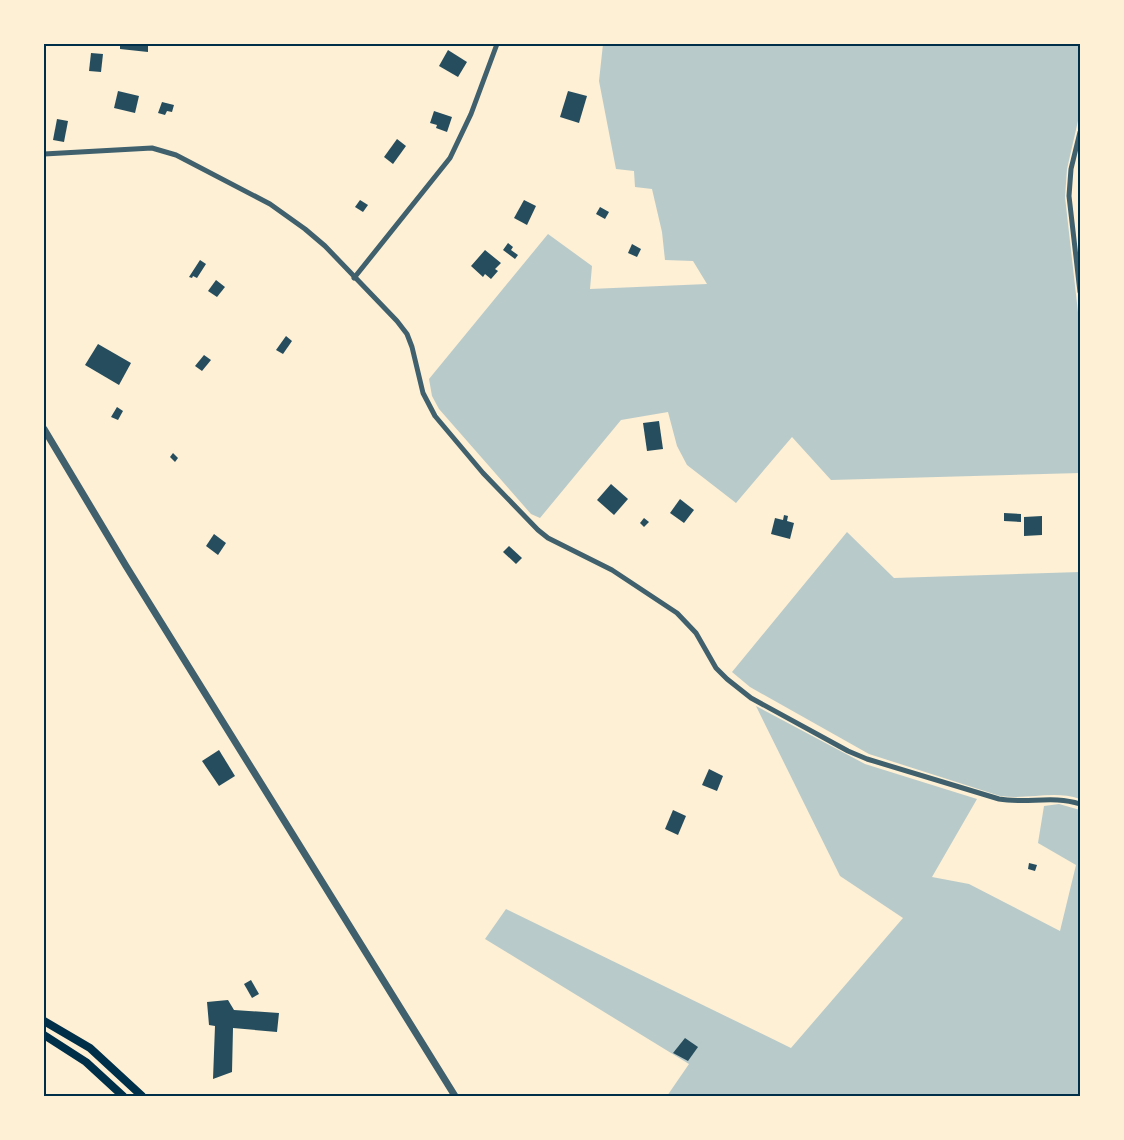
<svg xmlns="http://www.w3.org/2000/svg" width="1124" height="1140" viewBox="0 0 1124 1140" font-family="Mulish,sans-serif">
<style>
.green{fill:#b9caca}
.building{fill:#264d5e}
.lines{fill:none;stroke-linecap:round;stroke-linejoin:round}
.minor{stroke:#3f606c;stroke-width:5}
.tertiary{stroke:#3f606c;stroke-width:7}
.secondary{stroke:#003049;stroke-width:8}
.neatline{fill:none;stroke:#003049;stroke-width:2}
</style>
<rect width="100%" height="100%" fill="#fdf0d5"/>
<g class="green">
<polygon points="603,44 1080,44 1080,112 1067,169 1065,197 1080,330 1080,473 831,480 792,437 736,503 687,465 677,446 668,412 621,420 540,518 531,514 439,409 432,396 429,379 548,234 592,266 590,289 707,284 693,261 665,260 662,232 652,189 635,187 634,171 616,169 599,81"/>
<path d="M847 532 894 578 1080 572V799C1054 790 1028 800 1000 796L869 754 750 687 732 672Z"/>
<polygon points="756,706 865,764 977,799 932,877 969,884 1060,931 1076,865 1038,843 1044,806 1059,804 1080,810 1080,1096 667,1096 689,1064 485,939 506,909 791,1048 903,918 840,876"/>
</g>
<g class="building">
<polygon points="120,44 148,46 148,52 120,49"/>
<polygon points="448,50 467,62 458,77 439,66"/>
<polygon points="91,53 103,54 101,72 89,71"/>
<polygon points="118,91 139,96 135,113 114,108"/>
<polygon points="568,91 587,96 579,123 560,117"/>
<polygon points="162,102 174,105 172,112 167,111 165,115 158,113"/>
<polygon points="434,111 452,117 447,132 436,128 437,125 430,123"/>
<polygon points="57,119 68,121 64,142 53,140"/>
<polygon points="397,139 406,146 393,164 384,157"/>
<polygon points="360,200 368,205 363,212 355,207"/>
<polygon points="524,200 536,206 527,225 514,218"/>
<polygon points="600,207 609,212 605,219 596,214"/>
<polygon points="508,243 513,247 511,250 518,255 515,259 503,250"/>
<polygon points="632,244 641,249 637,257 628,253"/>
<polygon points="485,250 501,263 495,269 498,271 491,279 485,274 483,277 471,266"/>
<polygon points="200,260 206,264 197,278 193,276 192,278 189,277"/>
<polygon points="216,280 225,287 217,297 208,291"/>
<polygon points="286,336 292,341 283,354 276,350"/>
<polygon points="98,344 131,363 119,385 85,365"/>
<polygon points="204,355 211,360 202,371 195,366"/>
<polygon points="117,407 123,411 118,420 111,417"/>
<polygon points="659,421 663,449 647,451 643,423"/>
<polygon points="173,453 178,458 175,462 170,457"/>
<polygon points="611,484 628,499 614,515 597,500"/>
<polygon points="680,499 694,510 684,523 670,513"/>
<polygon points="1004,513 1021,514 1021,522 1004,521"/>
<polygon points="784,515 788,516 787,521 794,523 790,539 771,534 775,518 783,520"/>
<polygon points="1042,516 1042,535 1024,536 1024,517"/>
<polygon points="644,518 649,522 644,527 640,523"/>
<polygon points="214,534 226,543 218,555 206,546"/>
<polygon points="509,546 522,558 516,564 503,552"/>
<polygon points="219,750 235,776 219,786 202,761"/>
<polygon points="709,769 723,776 717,791 702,785"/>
<polygon points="673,810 686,816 678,835 665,829"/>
<polygon points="1029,863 1037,865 1035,871 1028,869"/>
<polygon points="251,980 259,994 252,998 244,984"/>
<polygon points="228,1000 234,1010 279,1013 277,1032 233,1028 232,1072 213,1079 215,1026 209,1025 207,1002"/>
<polygon points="685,1038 698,1047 688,1061 673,1053"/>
</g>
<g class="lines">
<g class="minor">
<polyline points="1080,132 1071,169 1069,196 1080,292"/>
<path d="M44 154 152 148 176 155 270 204 305 229 325 246 397 321 407 334 412 347 423 393 435 416 483 473 538 530 548 538 612 570 677 613 696 633 716 668 727 679 751 698 848 751 867 759 999 799C1027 804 1053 795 1080 804"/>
<polyline points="354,278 450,158 471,114 497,44"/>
</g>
<polyline class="tertiary" points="44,429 126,566 455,1096"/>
<g class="secondary">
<polyline points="44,1021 90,1048 142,1096"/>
<polyline points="44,1035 86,1062 123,1096"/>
</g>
</g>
<rect width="1124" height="1140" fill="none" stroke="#fdf0d5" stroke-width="90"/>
<rect x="45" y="45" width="1034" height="1050" class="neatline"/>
</svg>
